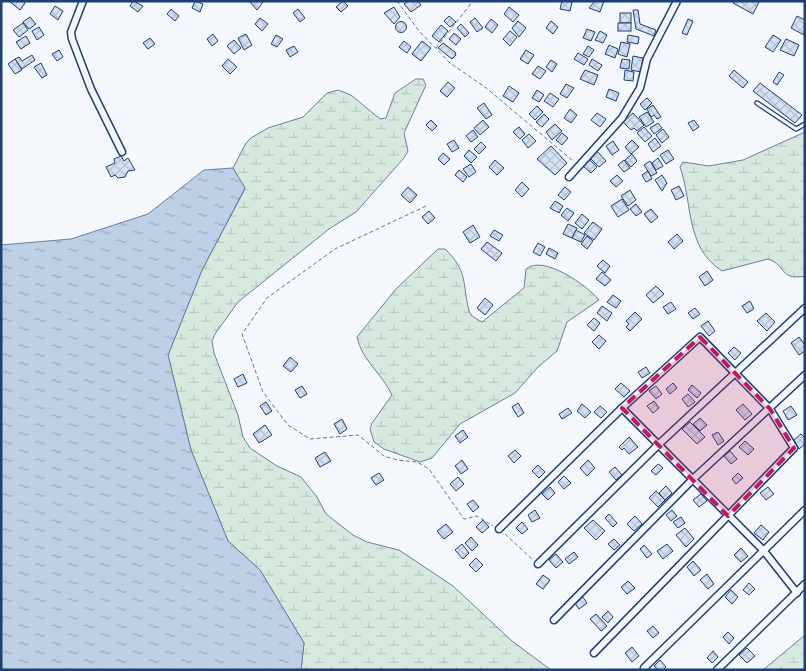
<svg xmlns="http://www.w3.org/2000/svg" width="806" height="671" viewBox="0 0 806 671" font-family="'Fira Sans',sans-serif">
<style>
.wetland{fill:url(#wetland-marsh);stroke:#687fa3}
.water{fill:url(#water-ripples);stroke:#687fa3}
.building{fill:url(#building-cross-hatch);stroke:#1d3f73}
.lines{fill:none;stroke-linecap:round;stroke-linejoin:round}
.lane-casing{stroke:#1d3f73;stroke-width:5.5}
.street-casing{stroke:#1d3f73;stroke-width:9}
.path{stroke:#5e769c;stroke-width:1;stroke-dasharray:4 2.5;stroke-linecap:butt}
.lane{stroke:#f4f7fb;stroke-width:3}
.street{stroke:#f4f7fb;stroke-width:6}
.marked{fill:#c2185b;fill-opacity:0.2;stroke:#c2185b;stroke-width:4;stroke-dasharray:10 6;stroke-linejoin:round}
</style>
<defs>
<pattern id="wetland-marsh" width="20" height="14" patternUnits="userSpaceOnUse" patternTransform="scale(1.25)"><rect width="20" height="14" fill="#d7e8df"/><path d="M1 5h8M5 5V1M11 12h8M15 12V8" fill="none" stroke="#b8c8c3"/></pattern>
<pattern id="water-ripples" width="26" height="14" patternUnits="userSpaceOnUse" patternTransform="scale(1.25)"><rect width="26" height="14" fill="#bed0e5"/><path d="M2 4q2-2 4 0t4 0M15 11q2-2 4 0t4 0" fill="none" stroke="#9aaabe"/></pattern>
<pattern id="building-cross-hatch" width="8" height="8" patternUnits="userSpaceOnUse" patternTransform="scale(1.25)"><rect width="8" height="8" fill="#d5e0f0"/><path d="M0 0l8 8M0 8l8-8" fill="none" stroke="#b6c1d1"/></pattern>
</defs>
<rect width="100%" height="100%" fill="#f4f7fb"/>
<g class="wetland">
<polygon points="416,79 423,79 426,85 404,133 408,151 404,158 356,212 329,229 238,302 215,334 212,341 214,353 238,415 243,437 250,448 277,466 301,477 317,497 326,514 353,535 367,542 399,550 453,586 512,641 551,670 301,670 304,643 260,570 228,541 191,450 168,355 202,270 245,189 233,168 246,143 251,138 268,128 303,117 327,93 338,90 351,95 380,119 386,118 395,93"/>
<path d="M805 132V276C779 281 787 265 768 259L722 271C685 247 693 204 680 167L683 162 709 166 743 160Z"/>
<path d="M438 249H445C468 271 462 282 469 311L472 316 482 322 524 288 526 269C543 254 588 286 599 300L567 322 557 351 537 368 515 393 460 424 432 458 420 462 384 449 374 442 370 429 372 423 392 395C382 373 362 361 357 337L396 289Z"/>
<polygon points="805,635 805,670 763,670"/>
</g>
<polygon class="water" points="233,168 245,188 202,270 168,355 191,450 228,541 260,570 304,643 301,670 1,670 1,245 71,239 148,214 204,170"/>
<g class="building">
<polygon points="9,1 23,1 25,3 20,10"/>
<polygon points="133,1 143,6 138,12 130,6"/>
<polygon points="195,1 203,4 200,12 192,8"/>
<polygon points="249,1 262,1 263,2 257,10"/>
<polygon points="343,1 348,6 341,12 336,7"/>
<polygon points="408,1 418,1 421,5 411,12 404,4"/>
<polygon points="562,1 572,2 570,11 560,9"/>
<polygon points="595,1 604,1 600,12 589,8"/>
<polygon points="734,1 758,1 759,2 753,14 733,3"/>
<polygon points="55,6 63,11 58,20 50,14"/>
<polygon points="394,7 400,17 394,24 384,13"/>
<polygon points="509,7 519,15 513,22 504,14"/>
<polygon points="171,9 179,16 175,21 167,14"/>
<polygon points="298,9 305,18 300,22 293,13"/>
<polygon points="633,10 638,10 640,24 656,30 654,36 636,29"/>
<rect x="620" y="13" width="11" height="10"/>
<polygon points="449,16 456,22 450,27 444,21"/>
<polygon points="797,16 805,20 804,35 791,28"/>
<polygon points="30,17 36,24 29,29 23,22"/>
<polygon points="260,18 268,24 262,31 255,24"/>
<polygon points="475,18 483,28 477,32 470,22"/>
<polygon points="491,19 498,25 492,33 485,27"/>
<polygon points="688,19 693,21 687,35 682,33"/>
<polygon points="518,21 526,28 519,37 512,28"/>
<polygon points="551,21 558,27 553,34 546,28"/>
<circle cx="401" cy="27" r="5.5"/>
<polygon points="23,23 28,30 19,37 13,30"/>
<rect x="618" y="23" width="13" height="8"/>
<polygon points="461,24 469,33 465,37 457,28"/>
<polygon points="441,25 448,31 439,42 432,36"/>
<polygon points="39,27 44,35 37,40 32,31"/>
<polygon points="587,29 595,32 591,41 583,38"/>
<polygon points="510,31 517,37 510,46 503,39"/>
<polygon points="600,31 607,35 603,43 595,40"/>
<polygon points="454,33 461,39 456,45 449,39"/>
<polygon points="213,34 218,41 212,46 207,39"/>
<polygon points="246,34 252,45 244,50 238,38"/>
<polygon points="276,35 283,39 277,47 271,44"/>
<polygon points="628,35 639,37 638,44 627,42"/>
<polygon points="773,35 781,40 773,52 765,47"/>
<polygon points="26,36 30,43 21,49 16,42"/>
<polygon points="150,38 155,44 148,49 143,43"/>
<polygon points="786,39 799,45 794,56 780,50"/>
<polygon points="234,40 241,48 234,54 227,46"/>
<polygon points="404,41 411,47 407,53 399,47"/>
<polygon points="422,41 431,48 421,61 412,54"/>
<polygon points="621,42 630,44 627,57 618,54"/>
<polygon points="443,43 455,52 456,55 452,59 438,48"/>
<polygon points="609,45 618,49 615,58 605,54"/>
<polygon points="294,46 298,52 290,57 286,50"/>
<polygon points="588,46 594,50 589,57 583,54"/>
<polygon points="59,50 63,57 57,61 52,54"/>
<polygon points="526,50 534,55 528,64 520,59"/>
<polygon points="578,53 588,59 584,65 574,59"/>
<polygon points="32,55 35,60 22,69 15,59 19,57 22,61"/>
<polygon points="633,56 643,58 641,72 631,70"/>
<polygon points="15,59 22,70 15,74 8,64"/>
<polygon points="228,59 237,67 230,74 222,66"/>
<polygon points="592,59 602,65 598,71 589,65"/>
<polygon points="622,59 630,60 629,69 620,68"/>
<polygon points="551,60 557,64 552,72 546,67"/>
<polygon points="41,63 47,75 42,78 34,67"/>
<polygon points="538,66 546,71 540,79 532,74"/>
<polygon points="585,70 598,75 594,85 580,79"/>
<polygon points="625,70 634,72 633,81 624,80"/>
<polygon points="734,70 748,82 743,88 729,76"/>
<polygon points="779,72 784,75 777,85 773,82"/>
<polygon points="448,82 455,88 447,97 440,91"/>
<polygon points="760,83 802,115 795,123 753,91"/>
<polygon points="566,84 574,88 567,98 560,94"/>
<polygon points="509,86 519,93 513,102 503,96"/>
<polygon points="609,89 619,93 616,101 606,97"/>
<polygon points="537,90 544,95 539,102 532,98"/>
<polygon points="550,93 559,99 553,107 544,101"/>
<polygon points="647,98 652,103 645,110 640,104"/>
<polygon points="484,103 492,115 486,119 477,108"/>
<polygon points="653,105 661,117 657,119 654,115 651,117 647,109"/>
<polygon points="537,106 543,112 535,120 529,114"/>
<polygon points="570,109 577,115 571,123 564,118"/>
<polygon points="647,112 654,122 646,127 639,117"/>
<polygon points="597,113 606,119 600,127 591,120"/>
<polygon points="633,113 644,125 637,131 634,128 631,130 623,122"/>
<polygon points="544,114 549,119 542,127 536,122"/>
<polygon points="431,120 437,126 432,131 426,125"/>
<polygon points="483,120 489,127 480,135 474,128"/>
<polygon points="694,120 699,127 693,131 688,123"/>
<polygon points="658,123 662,128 654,134 650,128"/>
<polygon points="555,124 562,131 552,140 546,132"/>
<polygon points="519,127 525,134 520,139 513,132"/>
<polygon points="644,127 652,136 645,142 637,133"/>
<polygon points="663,129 669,137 662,143 656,135"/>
<polygon points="473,130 478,137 471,142 466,136"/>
<polygon points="562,133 568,138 562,145 556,140"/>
<polygon points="529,134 536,141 528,148 522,140"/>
<polygon points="655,138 661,146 653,152 648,144"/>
<polygon points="454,140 459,148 452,152 447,144"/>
<polygon points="632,140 639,147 631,154 625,147"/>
<polygon points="613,141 619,150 612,155 606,146"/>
<polygon points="481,142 486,147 479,154 474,149"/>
<polygon points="551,146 567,163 555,175 537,159"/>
<polygon points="469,150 477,157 471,163 464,156"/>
<polygon points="596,150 606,161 599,167 589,157"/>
<polygon points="668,150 674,159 666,164 660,155"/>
<polygon points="443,153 450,159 444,165 438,159"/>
<polygon points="632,154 637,161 631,167 625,160"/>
<polygon points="121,156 124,161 128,158 135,170 128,171 125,177 118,178 115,175 111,177 106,167 115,163 114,159"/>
<polygon points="658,158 663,166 656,170 652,163"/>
<polygon points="589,159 597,167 591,173 583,166"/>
<polygon points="495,160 504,168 497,175 489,167"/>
<polygon points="624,160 630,168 624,172 618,165"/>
<polygon points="650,161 657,173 651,176 644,165"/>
<polygon points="471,164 476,172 469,177 463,169"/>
<polygon points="459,170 467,177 463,182 455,175"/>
<polygon points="648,171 652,179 646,182 642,175"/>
<polygon points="617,175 623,181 616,187 610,181"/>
<polygon points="662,175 667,183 662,191 655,180"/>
<polygon points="522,182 529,189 522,197 515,190"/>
<polygon points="679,186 684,196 676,200 671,190"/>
<polygon points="408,187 417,195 410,203 401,195"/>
<polygon points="565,187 571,192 564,200 558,195"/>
<polygon points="630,190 636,200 628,206 621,196"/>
<polygon points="622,199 629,210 618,217 611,206"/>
<polygon points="555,201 563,206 559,213 550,208"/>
<polygon points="636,204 642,212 636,216 630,209"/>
<polygon points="567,208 574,213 568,221 561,215"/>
<polygon points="651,209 658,217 651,223 644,214"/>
<polygon points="429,211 435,218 428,224 422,217"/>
<polygon points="582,214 589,220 582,229 575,223"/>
<polygon points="593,222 602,229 594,240 584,233"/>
<polygon points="568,224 577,228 572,238 563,234"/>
<polygon points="473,225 480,237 470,243 463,232"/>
<polygon points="494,230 503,235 499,241 490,236"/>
<polygon points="576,230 585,235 581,242 572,238"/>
<polygon points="677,234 683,241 674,249 668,242"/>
<polygon points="587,236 593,241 587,249 581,244"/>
<polygon points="487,242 502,253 496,261 481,249"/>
<polygon points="538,243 545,247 540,256 533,252"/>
<polygon points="549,248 558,253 555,259 546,254"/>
<polygon points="603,260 610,266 605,273 597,266"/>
<polygon points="707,271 713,280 705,286 699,277"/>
<polygon points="602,272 611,280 605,286 596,279"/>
<polygon points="656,286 664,294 653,303 646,295"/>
<polygon points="613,295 621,301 616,308 607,302"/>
<polygon points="485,298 493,305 485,315 477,308"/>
<polygon points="750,301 754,309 747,313 742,306"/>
<polygon points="671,302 676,309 668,314 663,307"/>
<polygon points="602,306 612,313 607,321 597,313"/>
<polygon points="695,308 700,314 693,319 688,313"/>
<polygon points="635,312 642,319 630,331 626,327 629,324 626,321"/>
<polygon points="766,313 775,322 767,331 757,321"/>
<polygon points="594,318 600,323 594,331 587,325"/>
<polygon points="708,321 715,331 709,336 701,326"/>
<polygon points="599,335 606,341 599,349 592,342"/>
<polygon points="799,337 805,345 805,351 799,355 791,343"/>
<polygon points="734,347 741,353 735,360 728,353"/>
<polygon points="290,357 298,364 291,372 283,366"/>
<polygon points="646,367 650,373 642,378 638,372"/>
<polygon points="243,374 247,383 238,387 234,379"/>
<polygon points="621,383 630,391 624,397 615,389"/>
<polygon points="673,383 677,388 670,394 666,389"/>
<polygon points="692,385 701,393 697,398 688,390"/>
<polygon points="302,386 307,394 300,398 295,390"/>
<polygon points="656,386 662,394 656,399 649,391"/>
<polygon points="688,394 695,402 688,407 682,399"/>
<polygon points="654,401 659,408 653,413 647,406"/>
<polygon points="266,402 272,411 266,415 260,406"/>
<polygon points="518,403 524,413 518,417 512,407"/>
<polygon points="582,404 591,412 585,418 577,411"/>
<polygon points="743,404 752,414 745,420 736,410"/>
<polygon points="600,406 607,412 601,418 594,412"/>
<polygon points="791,406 797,415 788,420 783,411"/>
<polygon points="568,408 572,413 562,419 559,414"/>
<polygon points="700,418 707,425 700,431 693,424"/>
<polygon points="342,419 347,429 340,434 334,424"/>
<polygon points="690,422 705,437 697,444 682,429"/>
<polygon points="265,425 272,435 259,443 253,434"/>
<polygon points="463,430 468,437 460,443 455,436"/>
<polygon points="718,432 724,441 718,445 712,435"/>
<polygon points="801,434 805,438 805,444 799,449 794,440"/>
<polygon points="629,437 638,447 629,454 624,448 622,450 619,447"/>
<polygon points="745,441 754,449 748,455 739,447"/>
<polygon points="515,450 521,456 514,463 508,456"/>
<polygon points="730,451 737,459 731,464 724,456"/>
<polygon points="325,452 331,461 320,467 315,458"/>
<polygon points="462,460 468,469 461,474 455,466"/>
<polygon points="588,460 595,468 587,476 580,468"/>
<polygon points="658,464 663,468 656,475 651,471"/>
<polygon points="538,465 545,472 539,478 532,471"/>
<polygon points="615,467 622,475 616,480 609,472"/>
<polygon points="379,473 384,480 376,485 371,478"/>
<polygon points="738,473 743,478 736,484 732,479"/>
<polygon points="564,476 571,483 564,489 558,482"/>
<polygon points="458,477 464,484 456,491 450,484"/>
<polygon points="666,486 672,493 665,500 659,493"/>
<polygon points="550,487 555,493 548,500 542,494"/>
<polygon points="768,487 774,494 766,500 760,493"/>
<polygon points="656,491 665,500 658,507 649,498"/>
<polygon points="701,494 707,501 699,507 693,500"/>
<polygon points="473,500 479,507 473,512 467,504"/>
<polygon points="535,510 540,518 532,522 528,515"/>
<polygon points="672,510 677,516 671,521 666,515"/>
<polygon points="609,514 617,523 613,527 605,518"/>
<polygon points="635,516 642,524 634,531 627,524"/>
<polygon points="681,517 685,523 678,528 673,522"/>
<polygon points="483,520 489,527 482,533 476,527"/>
<polygon points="593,520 605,531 596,540 584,528"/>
<polygon points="522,522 528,529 522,534 516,528"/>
<polygon points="446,524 453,532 444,539 437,531"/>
<polygon points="761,525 769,532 763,540 754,533"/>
<polygon points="685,528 694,539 686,547 676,535"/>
<polygon points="471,537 478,545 472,551 465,543"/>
<polygon points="614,539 620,545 614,550 608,544"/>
<polygon points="462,544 469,553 463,559 455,550"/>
<polygon points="667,544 673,551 663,559 657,551"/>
<polygon points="644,545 652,554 647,558 640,549"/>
<polygon points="741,548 748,556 741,562 734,555"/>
<polygon points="574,552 578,557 569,564 565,559"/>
<polygon points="556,554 563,562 556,568 549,560"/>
<polygon points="476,558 483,565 476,572 469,565"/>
<polygon points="693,561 701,570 694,576 687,567"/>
<polygon points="707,574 714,584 708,589 700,580"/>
<polygon points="543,575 550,580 543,589 536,584"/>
<polygon points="628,581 635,588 627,594 621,587"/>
<polygon points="749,583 755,589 749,595 743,590"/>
<polygon points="731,590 738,597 732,604 725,597"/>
<polygon points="582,596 587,603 579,609 574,602"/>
<polygon points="608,611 613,617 608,623 602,617"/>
<polygon points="596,614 607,626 601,631 590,619"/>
<polygon points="653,626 659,633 653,638 647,631"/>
<polygon points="728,632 734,638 729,644 723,637"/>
<polygon points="632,647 639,656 632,662 625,653"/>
<polygon points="747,648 755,656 747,663 739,655"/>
<polygon points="713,651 718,657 712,663 707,658"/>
<polygon points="660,660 666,667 663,670 658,670 654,666"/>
</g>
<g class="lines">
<g class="lane-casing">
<polyline id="lane" points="757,103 796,129 805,124"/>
</g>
<g class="street-casing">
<g id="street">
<polyline points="83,1 71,32 72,39 91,89 122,152"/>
<polyline points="569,177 622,118 640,88 647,59 677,1"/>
<polyline points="622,408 764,551 797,593"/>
<polyline points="499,529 622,408 700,337 770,409 794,448 594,653"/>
<polyline points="538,564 659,444 805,308"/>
<polyline points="554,620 693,479 805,375"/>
<polyline points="644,668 805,510"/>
<polyline points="717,670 805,584"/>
</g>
</g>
<g class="path">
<polyline points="397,1 419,31 450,63 485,87 573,161"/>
<polyline points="436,48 473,1"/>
<polyline points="426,206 335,249 267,298 242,334 263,392 288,425 310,439 358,435 384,456 397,460 417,462 429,469 464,519 477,516 493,526"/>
<polyline points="505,534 533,560"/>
</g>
<use href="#lane" class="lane"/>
<use href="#street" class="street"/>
</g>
<path class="marked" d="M700 337 770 409 794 448 728 516 622 408Z"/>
<rect width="806" height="671" fill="none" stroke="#1d3f73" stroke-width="5"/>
</svg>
